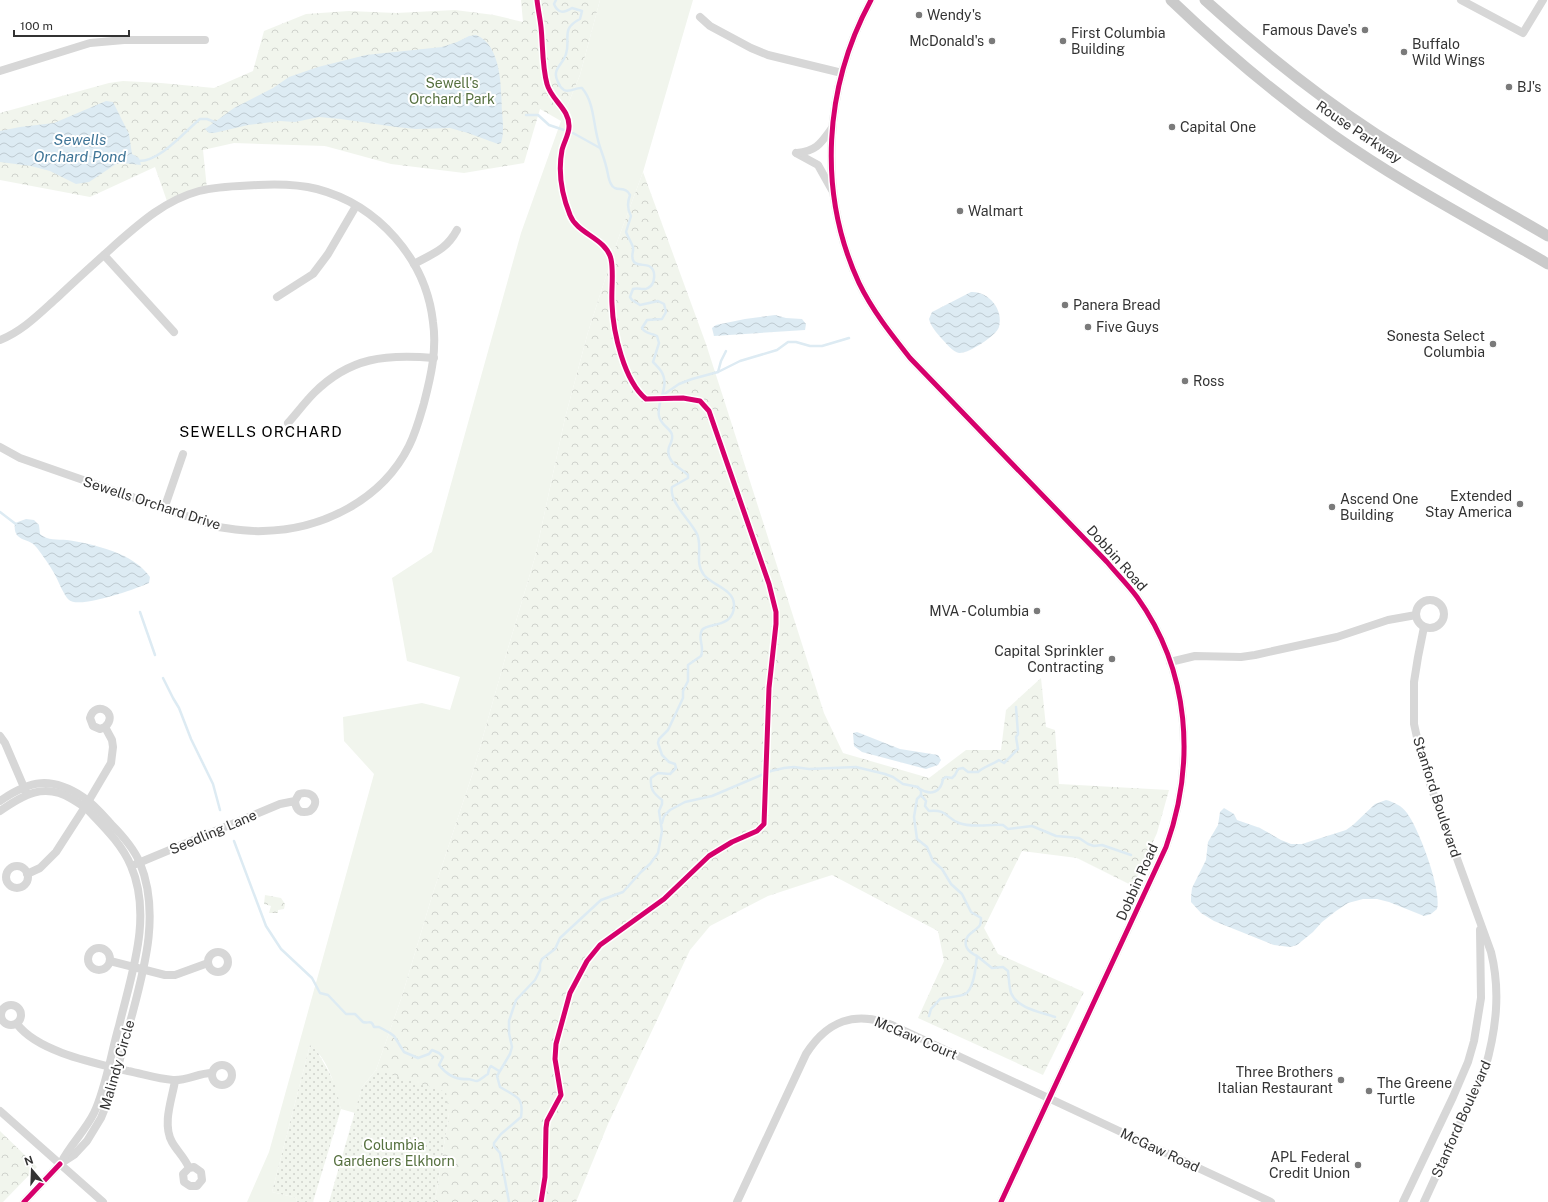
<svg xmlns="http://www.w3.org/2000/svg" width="1548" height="1202" viewBox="0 0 1548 1202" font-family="'Public Sans',sans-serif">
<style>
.grass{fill:#f1f5ed}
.forest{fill:url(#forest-crowns)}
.garden{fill:url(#garden-dots)}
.water{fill:url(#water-waves)}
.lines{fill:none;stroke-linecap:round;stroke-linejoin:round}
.stream{stroke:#ddebf3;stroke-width:2.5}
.minor{stroke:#d7d7d7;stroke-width:8}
.major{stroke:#cacaca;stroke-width:11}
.cycleway-casing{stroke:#fff;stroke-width:8}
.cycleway{stroke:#d6006c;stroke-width:5}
.poi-dot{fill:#7a7a7a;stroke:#fff;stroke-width:1.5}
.labels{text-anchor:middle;stroke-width:4;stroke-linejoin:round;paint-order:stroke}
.poi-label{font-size:14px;fill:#333;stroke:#fff;text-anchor:start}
.park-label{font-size:14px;fill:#56703f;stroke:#fff}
.street-label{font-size:14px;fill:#333;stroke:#fff}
.water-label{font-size:15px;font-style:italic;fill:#3f7597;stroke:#fff}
.neighbourhood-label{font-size:15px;letter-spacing:1px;fill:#000;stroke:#fff}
</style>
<defs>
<pattern id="forest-crowns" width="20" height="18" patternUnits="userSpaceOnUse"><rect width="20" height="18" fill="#f1f5ed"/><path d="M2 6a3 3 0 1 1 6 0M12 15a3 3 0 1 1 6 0" fill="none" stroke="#cfd2cc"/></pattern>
<pattern id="garden-dots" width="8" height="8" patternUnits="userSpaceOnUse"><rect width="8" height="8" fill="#f1f5ed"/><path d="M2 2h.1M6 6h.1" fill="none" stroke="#cfd2cc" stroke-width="1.8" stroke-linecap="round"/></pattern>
<pattern id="water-waves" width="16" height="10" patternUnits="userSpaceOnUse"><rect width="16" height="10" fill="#ddebf3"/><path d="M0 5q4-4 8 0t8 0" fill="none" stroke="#becad1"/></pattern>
</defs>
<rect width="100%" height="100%" fill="#fff"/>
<path class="grass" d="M600 0H693L643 172 617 242 588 332 565 418 535 557 506 655 473 772 432 896 402 996 376 1070 362 1087 355 1113 341 1109C335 1086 329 1060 310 1045L272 1192 297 1198 296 1202H247L269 1152 374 774 344 741 343 717 422 703 450 710 460 677 407 661 392 578 432 552 521 233 561 121 580 75Z"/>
<g class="forest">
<polygon points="521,0 600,0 580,75 561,121 540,109 524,163 464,173 391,164 325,146 234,143 203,150 207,189 168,204 155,167 90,197 0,180 0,113 109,83 123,81 161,83 214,88 253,71 264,31 306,14 349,11 396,13 455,10 494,15 523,22"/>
<polygon points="643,172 706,344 725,403 824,713 843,753 929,778 966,750 1001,750 1006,710 1041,678 1046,727 1055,730 1059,784 1169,790 1157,833 1133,886 1077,858 1022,851 984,928 998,954 1084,992 1043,1075 918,1018 944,961 938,931 832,875 768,896 710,926 690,950 608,1124 576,1202 435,1202 449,1113 376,1070 402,996 432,896 473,772 506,655 535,557 565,418 588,332 617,242"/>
<polygon points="265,895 281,898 285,904 284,909 278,910 278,913 269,913 271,906 264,904"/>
<polygon points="0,1131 37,1167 3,1202 0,1202"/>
</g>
<g class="garden">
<polygon points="310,1045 317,1051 329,1072 335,1085 341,1109 313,1202 296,1202 297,1198 272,1192"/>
<polygon points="376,1070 446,1092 449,1113 435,1202 329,1202 362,1087"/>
</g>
<g class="water">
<path d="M476 35C502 45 501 89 502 112 503 122 504 134 501 143L498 144 468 133 450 128 416 129 396 127 341 119 319 117 295 122 280 121 248 125 214 133H209L205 129 234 108 273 88 289 77 318 67 366 55 442 47 457 42 469 36Z"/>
<polygon points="106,101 113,102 129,134 132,154 139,158 141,165 123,163 116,164 89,182 76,184 50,171 31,166 0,162 0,131 20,127 54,123"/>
<path d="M971 292C988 291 1004 309 999 327 996 336 968 354 959 353 953 352 946 343 942 339 937 333 931 327 929 319L932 312 936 310Z"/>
<polygon points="775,315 786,318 802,319 806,324 805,330 714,336 712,328 716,325 745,319"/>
<path d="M26 519 34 520 39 525 40 534C48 541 57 539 67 540 93 544 134 553 150 577L149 583C136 589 79 609 69 600 64 596 58 580 54 573 49 564 43 556 37 548 30 537 12 543 15 523Z"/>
<polygon points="857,732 900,749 938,755 941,760 938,765 926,769 862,752 854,746 853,733"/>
<path d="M1386 800C1394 802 1402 806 1407 813 1419 829 1442 890 1437 909L1431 914 1424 916 1389 902 1377 899H1363L1348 903 1336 911 1322 922 1313 932 1297 945 1290 947 1274 945 1214 921 1201 913 1191 902V897L1192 888 1206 860 1208 842 1218 825 1220 812 1224 808 1234 814 1237 820 1260 828 1281 840 1291 844H1302L1346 830 1353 825 1375 804Z"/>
</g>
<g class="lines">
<g class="stream">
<polyline points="526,115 538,115 549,125 564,130"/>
<polyline points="573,133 600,148"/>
<path d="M137 161C159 163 184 132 200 119H207L217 123"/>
<polyline points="718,372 721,361 726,351"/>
<polyline points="663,395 679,384 692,379 718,372 740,361 777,350 788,342 796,342 810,346 822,346 849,338"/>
<polyline points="0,512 17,525"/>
<polyline points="140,612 155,655"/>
<polyline points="163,678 173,698 179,708 191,739 213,784 220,810"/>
<path d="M920 789C931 796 941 792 943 779L946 777 952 778 955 775 958 769 963 768 968 772H978C983 767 992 765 999 760L1004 763 1018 749 1016 737 1018 734 1016 707"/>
<path d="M921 795 917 799 914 817 917 839 927 847 933 861 942 869 951 884 962 894 971 912 981 918C981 920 981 923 980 925 978 929 971 932 968 936 962 945 968 952 977 956 976 965 974 990 965 994 960 997 946 997 940 999L931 1009 929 1016"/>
<path d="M662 823 664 816 670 810 685 802 712 796 771 771 784 768 794 767 809 769 856 767 885 774 893 777 903 784 918 787 921 791V795L926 801 925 806 929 811C947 809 946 818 959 823 971 828 990 824 1003 825L1008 829 1032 826 1056 836 1079 838 1088 844 1094 846 1102 845 1131 855"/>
<path d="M234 841 266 926 281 949 312 978 320 993 328 995 346 1014H355L363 1022C369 1024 371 1019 374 1027H379L390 1033 394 1036 404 1052 418 1058 429 1054 432 1050 439 1053 443 1057 439 1065C446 1074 456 1080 467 1079 471 1079 474 1081 477 1081 481 1080 484 1076 488 1074L489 1069 491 1066 499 1071"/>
<path d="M977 956 992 968 1003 967 1008 971C1009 978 1009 987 1011 993 1018 1009 1041 1012 1055 1017"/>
<path d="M509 1202 500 1153 494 1146V1143L501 1134 521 1117C524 1096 516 1097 500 1087L497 1076 510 1054 512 1047 509 1033V1021L516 1000 535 980 540 970V964L542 959 555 949 560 938 601 900 623 892 641 872 650 864 658 853 662 831 659 811 662 804V800C653 793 650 789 651 778L658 773 670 774 676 768 675 764 669 762 662 755 658 743 659 739 668 730 683 698V691L688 681V665L701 656C705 647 697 638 702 630 707 622 735 629 734 604 733 589 712 585 704 575 694 562 703 547 697 534 690 520 669 502 672 487L688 478V475C679 467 665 461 669 447 671 443 673 439 672 435 671 428 661 426 659 416 656 401 671 386 661 371 659 368 656 365 653 362L659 343 657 336C651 333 645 334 642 328L647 320 662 319 666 312 664 304 658 301 640 305 632 300 630 297 633 289C638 287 643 291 648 288 655 285 657 270 649 266 645 264 638 266 634 262 630 257 634 252 633 247 631 242 628 237 626 232L631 216C627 209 627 203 630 195 626 185 615 193 611 184 608 179 608 172 606 166 604 157 600 149 598 140 593 122 594 102 582 88 576 87 570 93 564 90 561 88 559 85 558 82 551 69 563 65 566 54 571 39 560 29 580 19L582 11 572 8C564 13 558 14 554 4L556 0"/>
</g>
<g class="minor">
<path d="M871 0C824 87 817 192 859 283 872 310 891 334 910 358L1107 562C1117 574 1128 585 1137 597 1190 671 1196 763 1166 847L1001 1202"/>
<polyline points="1461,0 1523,33 1543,0"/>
<polyline points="700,17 710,26 751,48 768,55 842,73"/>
<polyline points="0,71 90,43 124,40 205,40"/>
<polyline points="796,153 818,165 832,190"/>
<path d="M797 153C817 151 821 143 832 128"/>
<polyline points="104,255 174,332"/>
<path d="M414 264C434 253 446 250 457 230"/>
<polyline points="277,297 313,274 328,254 356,206"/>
<path d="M0 340C23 331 40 313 58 297 77 279 96 262 116 244 141 222 166 200 199 191 218 186 239 186 258 185 278 184 297 184 317 189 378 205 426 259 433 322 437 350 431 376 424 403 420 417 416 432 409 446 382 500 322 530 263 531 248 532 233 529 218 527L20 458 0 447"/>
<path d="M288 423C297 413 305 402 314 393 350 357 386 354 434 358"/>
<polyline points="164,509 183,454"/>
<circle cx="1430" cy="614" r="14"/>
<polyline points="1170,662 1195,656 1241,657 1255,655 1337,637 1388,620 1416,615"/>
<polyline points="0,736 5,743 26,792"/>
<path d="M0 801C30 780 51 776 83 797 94 804 103 815 111 824 122 835 134 849 140 863 160 912 145 966 132 1015 125 1040 118 1065 112 1091L101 1118 87 1141 74 1155 60 1164 24 1202"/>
<path d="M0 811C23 795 44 782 72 799 77 802 82 805 87 809 103 826 122 844 131 866 153 917 131 975 119 1026 111 1053 106 1088 94 1113 85 1131 70 1145 61 1163"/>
<path d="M136 864 280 804 295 801 299 794C313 790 321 802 310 811 301 814 296 811 295 801"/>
<circle cx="17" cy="877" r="11"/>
<path d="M27 874 40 868 56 852 85 807 111 763 113 747 112 740 105 727C120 713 95 699 90 718L93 726 100 729 105 727"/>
<circle cx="99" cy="959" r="11"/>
<circle cx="218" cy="962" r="10"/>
<polyline points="110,961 165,975 175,975 208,963"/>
<circle cx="11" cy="1015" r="10"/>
<path d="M17 1024C38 1052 95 1063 128 1071 143 1074 158 1079 173 1080 187 1081 198 1073 212 1073"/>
<circle cx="222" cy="1075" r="10"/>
<path d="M175 1081C172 1099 162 1124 172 1142 177 1151 185 1158 189 1168L194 1167 201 1172 202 1180 197 1186H190L184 1182 183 1174 189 1168"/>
<polyline points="0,1111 103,1202"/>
<path d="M737 1202 806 1054C827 1021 854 1010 892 1025L1271 1202"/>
<polyline points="1403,1202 1453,1097 1468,1062 1474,1041 1481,998 1480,930"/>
<path d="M1424 1202 1485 1069C1496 1030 1501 992 1491 952L1431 787 1418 742 1414 724V682L1418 657 1424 627"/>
</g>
<g class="major">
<path d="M1171 0C1222 49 1275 94 1333 135 1401 183 1476 222 1548 264"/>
<path d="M1205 0C1259 49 1316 95 1376 134 1432 170 1491 203 1548 236"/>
</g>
<g class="cycleway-casing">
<g id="cycleway">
<path d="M537 0C538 9 540 18 541 27 543 46 542 66 547 84 551 100 570 109 569 127 569 134 564 142 562 150 558 171 562 195 570 215 577 234 606 238 611 259 614 273 611 289 612 304 613 332 624 381 646 399L683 398 700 401 709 411 769 584 776 612V624L769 688 764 824 757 831 732 842 709 856 664 899 600 945 587 961 570 993 556 1044 555 1059 561 1095 547 1121 546 1128 545 1177 541 1202"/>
<path d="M871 0C824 87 817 192 859 283 872 310 891 334 910 358L1107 562C1117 574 1128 585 1137 597 1190 671 1196 763 1166 847L1001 1202"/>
<polyline points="24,1202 60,1164"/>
</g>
</g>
<use href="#cycleway" class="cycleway"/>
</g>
<g class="poi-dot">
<circle cx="919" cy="15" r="4"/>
<circle cx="1365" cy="30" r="4"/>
<circle cx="992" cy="41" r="4"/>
<circle cx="1063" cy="41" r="4"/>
<circle cx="1404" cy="52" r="4"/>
<circle cx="1509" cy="87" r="4"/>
<circle cx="1172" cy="127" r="4"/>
<circle cx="960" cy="211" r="4"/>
<circle cx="1065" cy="305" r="4"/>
<circle cx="1088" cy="327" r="4"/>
<circle cx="1493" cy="344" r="4"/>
<circle cx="1185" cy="381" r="4"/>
<circle cx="1520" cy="504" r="4"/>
<circle cx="1332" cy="507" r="4"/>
<circle cx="1037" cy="611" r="4"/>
<circle cx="1112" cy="659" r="4"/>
<circle cx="1341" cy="1080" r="4"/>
<circle cx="1369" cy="1091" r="4"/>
<circle cx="1358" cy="1165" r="4"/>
</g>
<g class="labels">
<g class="poi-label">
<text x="927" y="20">Wendy's</text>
<text x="1357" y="35" text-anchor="end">Famous Dave's</text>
<text x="1071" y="38">First Columbia<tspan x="1071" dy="16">Building</tspan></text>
<text x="984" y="46" text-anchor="end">McDonald's</text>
<text x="1412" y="49">Buffalo<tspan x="1412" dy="16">Wild Wings</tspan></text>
<text x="1517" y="92">BJ's</text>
<text x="1180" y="132">Capital One</text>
<text x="968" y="216">Walmart</text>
<text x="1073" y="310">Panera Bread</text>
<text x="1096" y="332">Five Guys</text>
<text x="1485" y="341" text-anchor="end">Sonesta Select<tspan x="1485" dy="16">Columbia</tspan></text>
<text x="1193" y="386">Ross</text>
<text x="1512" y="501" text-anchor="end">Extended<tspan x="1512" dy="16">Stay America</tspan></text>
<text x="1340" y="504">Ascend One<tspan x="1340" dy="16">Building</tspan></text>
<text x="1029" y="616" text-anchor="end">MVA - Columbia</text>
<text x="1104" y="656" text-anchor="end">Capital Sprinkler<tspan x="1104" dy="16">Contracting</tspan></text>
<text x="1333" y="1077" text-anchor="end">Three Brothers<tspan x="1333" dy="16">Italian Restaurant</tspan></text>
<text x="1377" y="1088">The Greene<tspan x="1377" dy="16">Turtle</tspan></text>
<text x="1350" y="1162" text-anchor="end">APL Federal<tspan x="1350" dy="16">Credit Union</tspan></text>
</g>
<g class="park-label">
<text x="452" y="88">Sewell's<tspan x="452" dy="16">Orchard Park</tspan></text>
<text x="394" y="1150">Columbia<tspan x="394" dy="16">Gardeners Elkhorn</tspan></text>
</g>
<g class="street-label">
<text transform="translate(1359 132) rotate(34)" y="5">Rouse Parkway</text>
<text transform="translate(152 503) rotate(18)" y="5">Sewells Orchard Drive</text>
<text transform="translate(1117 558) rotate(48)" y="5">Dobbin Road</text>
<text transform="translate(1437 797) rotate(72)" y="5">Stanford Boulevard</text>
<text transform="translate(213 832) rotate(-23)" y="5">Seedling Lane</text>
<text transform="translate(1137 882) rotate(-66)" y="5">Dobbin Road</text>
<text transform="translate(916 1038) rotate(23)" y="5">McGaw Court</text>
<text transform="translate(117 1065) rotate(-74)" y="5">Malindy Circle</text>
<text transform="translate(1461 1119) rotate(-66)" y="5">Stanford Boulevard</text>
<text transform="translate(1160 1150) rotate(25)" y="5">McGaw Road</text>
</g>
<g class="water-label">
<text x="80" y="145">Sewells<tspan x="80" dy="17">Orchard Pond</tspan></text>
</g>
<g class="neighbourhood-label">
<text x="261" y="437">SEWELLS ORCHARD</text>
</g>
</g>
<g transform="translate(32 1170) rotate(341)" stroke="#ffffff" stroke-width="3" paint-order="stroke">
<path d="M0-3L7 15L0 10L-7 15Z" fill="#333333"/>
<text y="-6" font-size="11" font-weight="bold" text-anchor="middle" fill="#333333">N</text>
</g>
<path d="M14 30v6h115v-6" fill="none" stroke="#333333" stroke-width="2"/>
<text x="20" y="30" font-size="12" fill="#333333" stroke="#ffffff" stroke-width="3" paint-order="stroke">100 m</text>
</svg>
